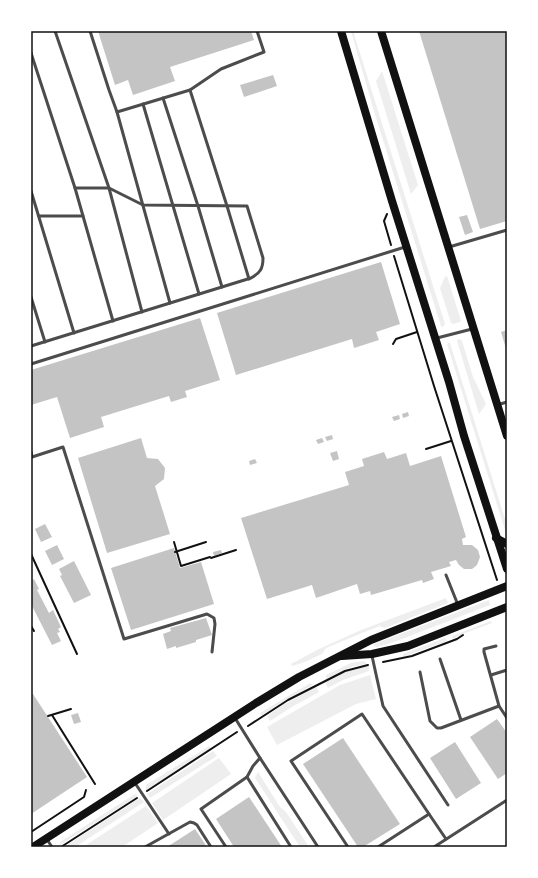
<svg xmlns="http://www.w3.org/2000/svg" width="538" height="878" viewBox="0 0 538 878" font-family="Arial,sans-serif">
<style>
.green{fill:#eee}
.building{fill:#c4c4c4}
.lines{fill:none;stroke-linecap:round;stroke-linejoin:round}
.path{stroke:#111;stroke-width:2}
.service{stroke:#4c4c4c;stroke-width:3}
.secondary{stroke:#111;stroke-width:8}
.neatline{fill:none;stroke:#111;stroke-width:1.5}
</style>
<rect width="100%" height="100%" fill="#fff"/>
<g class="green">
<polygon points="351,31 353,31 445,324 443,327 442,327 441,326 373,108"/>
<polygon points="382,71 418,185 411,194 376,81"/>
<polygon points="447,276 461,321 460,322 453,324 451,323 440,288 445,277"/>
<polygon points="459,339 461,340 462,341 473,377 486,404 479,414 457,341 457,340"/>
<polygon points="448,343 450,343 504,516 507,521 507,535 504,527 447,344"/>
<polygon points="446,598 448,603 385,628 380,626 362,633 326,648 322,654 305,662 292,666 291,664 317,650 361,630"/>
<polygon points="489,600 490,605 394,642 377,647 374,646 374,644"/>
<polygon points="491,621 492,623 465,633 453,639 452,636"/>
<polygon points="445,638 447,641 403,657 403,654"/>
<polygon points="365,661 366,664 351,667 326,679 326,675 351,663"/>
<polygon points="369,666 369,671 343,680 328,688 325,682 345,672"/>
<polygon points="370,675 376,699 356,704 277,745 267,727 319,697 340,685"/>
<polygon points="310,683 313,685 289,698 261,716 260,713"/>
<polygon points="316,687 319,692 292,707 270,721 267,716 283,705"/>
<polygon points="209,746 211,749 146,790 146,785"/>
<polygon points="213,751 217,756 150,798 147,794"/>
<polygon points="219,758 231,774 163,820 152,803"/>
<polygon points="258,772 280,807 286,812 309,847 300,847 255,778"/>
<polygon points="135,794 138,796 60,845 60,842"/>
<polygon points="140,798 144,802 75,847 64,847"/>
<polygon points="146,806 158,823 122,847 83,847"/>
</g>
<g class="building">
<polygon points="98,31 251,31 254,40 170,67 175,81 133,95 128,80 115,85"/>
<polygon points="419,31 507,31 507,221 480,229"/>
<polygon points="273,75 277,86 244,97 240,85"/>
<polygon points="467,215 473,232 465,235 459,217"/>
<polygon points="381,262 400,324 376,332 379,340 354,348 352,339 236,375 217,313"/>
<polygon points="200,318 220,380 185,391 187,397 171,402 169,396 101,417 104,427 70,438 57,397 31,405 31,370"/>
<polygon points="507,330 507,352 501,332"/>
<polygon points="408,412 409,416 403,418 402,414"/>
<polygon points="399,415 400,419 394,421 392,417"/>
<polygon points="332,435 333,439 327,441 325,437"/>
<polygon points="141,438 147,458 158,459 165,468 164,479 155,486 170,534 107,553 78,458"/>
<polygon points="322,438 324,442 318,444 316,440"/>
<polygon points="337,451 339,459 333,461 330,453"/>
<polygon points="384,452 387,459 406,453 410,466 441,456 466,537 462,539 463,545 472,545 478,550 480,557 477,565 472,569 464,569 459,565 456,560 449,562 451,566 431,572 434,579 423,583 422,580 371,595 370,591 360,594 357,584 316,598 312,585 267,599 241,518 349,485 345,472 364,466 362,459"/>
<polygon points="255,459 257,463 250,465 249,461"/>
<polygon points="45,524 52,537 41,542 35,529"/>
<polygon points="57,545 64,559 52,565 45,551"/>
<polygon points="174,548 180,568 201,562 214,604 131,630 111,568"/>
<polygon points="221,550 222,553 214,556 213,552"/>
<polygon points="74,561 91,595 74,603 60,576 62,575 59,569"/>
<polygon points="34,579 39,589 37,590 49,613 53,610 61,627 58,629 60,632 57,633 61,641 52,645 31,604 31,581"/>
<polygon points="206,618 212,635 196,640 196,642 176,648 176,646 167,649 163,634 171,631 170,628"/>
<polygon points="31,691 87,777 31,814"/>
<polygon points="78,713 81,722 74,724 71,715"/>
<polygon points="497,719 507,733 507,773 498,779 470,737"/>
<polygon points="343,738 400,824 363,847 358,847 303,764"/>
<polygon points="455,742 481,783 456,799 430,758"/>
<polygon points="249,797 282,847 234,847 216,819"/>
<polygon points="195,829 207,847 167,847"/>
</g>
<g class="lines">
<g class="path">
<polyline points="387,214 384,221 391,245"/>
<polyline points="394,256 434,386 497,580"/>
<polyline points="393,344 396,339 417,332"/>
<polyline points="426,449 451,441"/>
<polyline points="174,542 181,566 210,557"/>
<polyline points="175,552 206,542"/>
<polyline points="31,554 77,654"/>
<polyline points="211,558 236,550"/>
<polyline points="31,626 34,631"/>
<polyline points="383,662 412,656 457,639 463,635"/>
<polyline points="52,715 95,784"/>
<polyline points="48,716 71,709"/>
<polyline points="248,726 288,700 345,671 368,665"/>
<polyline points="147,791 237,732"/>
<polyline points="31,832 84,797 86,790"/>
<polyline points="61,847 137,798"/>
</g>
<g class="service">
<polyline points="55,31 109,188 142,312"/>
<polyline points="90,31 109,90 117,112 170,303"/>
<path d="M31 53 75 188H109L143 205 247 206 263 258C263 269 260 273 251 278L31 346"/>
<polyline points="190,90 227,206 249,279"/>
<polyline points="163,98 198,206 222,287"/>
<polyline points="143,104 199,294"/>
<polyline points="117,112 190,90 221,69 264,52 257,31"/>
<polyline points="75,188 83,216"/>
<polyline points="31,191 74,333"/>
<polyline points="39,216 83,216 113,321"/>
<polyline points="449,247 507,230"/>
<polyline points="31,297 45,342"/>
<polyline points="437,338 472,329"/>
<polyline points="31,364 405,247"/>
<polyline points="497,405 507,402"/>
<polyline points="31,452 32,457 63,447 124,639 207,614 214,618 215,624 212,652"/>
<polyline points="446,575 458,605"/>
<polyline points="496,646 484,649 484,652 499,706 507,718"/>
<polyline points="372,656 383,706 448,805"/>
<polyline points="440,659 461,720"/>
<polyline points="420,672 430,721 437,728 441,728 499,706"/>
<polyline points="491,675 507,670"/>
<polyline points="235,718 260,758 318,847"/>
<polyline points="247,777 291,847"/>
<polyline points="135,783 169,834"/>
<polyline points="429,814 446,839"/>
<polyline points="46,838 52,847"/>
<polyline points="145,847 190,822 194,823 197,825 211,847"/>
<polyline points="226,847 201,809 247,777 253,766 260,758"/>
<polyline points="348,847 291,761 362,714 429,814 378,847"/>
<polyline points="434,847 507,800"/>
</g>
<g class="secondary">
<polyline points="341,31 392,201 449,382 464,436 507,569"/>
<polyline points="381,31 507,436"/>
<polyline points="496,538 507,544"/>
<polyline points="342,656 372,654 408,646 507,607"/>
<polyline points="33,847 256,703 299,677 371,640 507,586"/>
</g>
</g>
<rect width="538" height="878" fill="none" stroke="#ffffff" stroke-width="64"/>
<rect x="32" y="32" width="474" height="814" class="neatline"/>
</svg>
